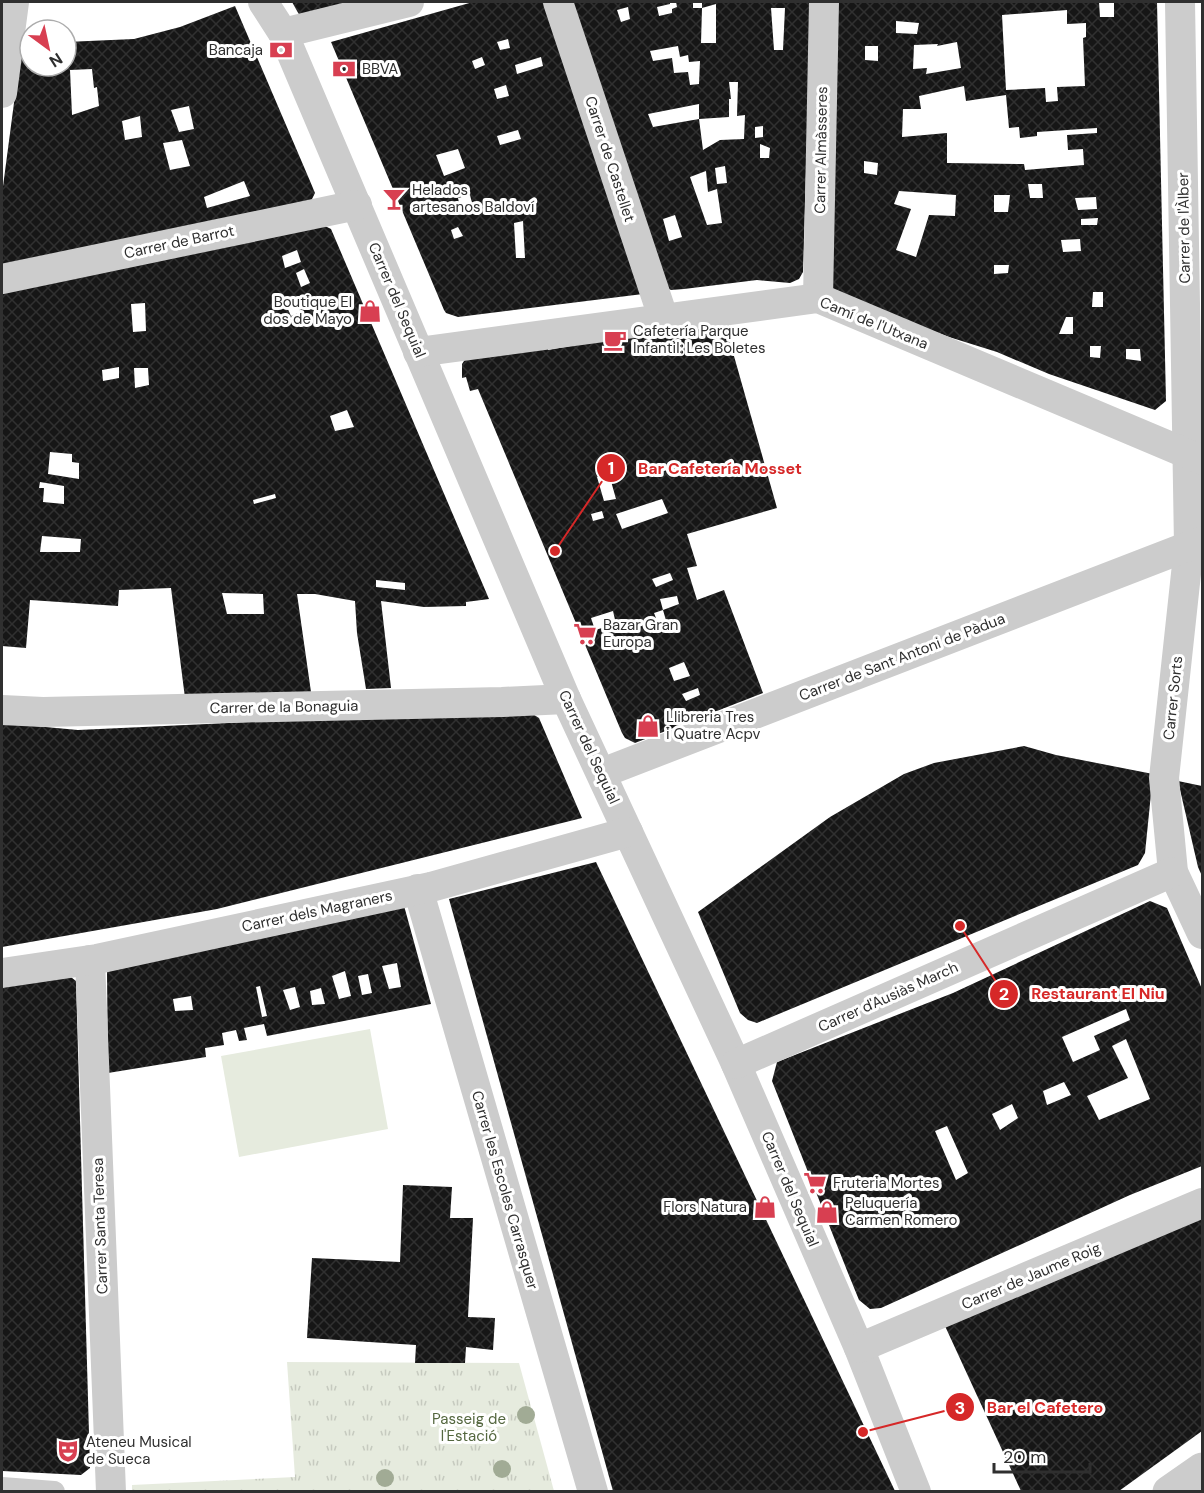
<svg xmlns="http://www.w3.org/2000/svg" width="1204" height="1493" viewBox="0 0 1204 1493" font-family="'DM Sans',sans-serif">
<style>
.grass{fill:url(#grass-tufts)}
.pitch{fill:#e6ebde}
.building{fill:url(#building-cross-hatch);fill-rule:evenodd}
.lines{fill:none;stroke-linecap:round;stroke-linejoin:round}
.pedestrian{stroke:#ccc;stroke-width:22}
.minor{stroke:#ccc;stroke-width:30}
.tertiary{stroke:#ccc;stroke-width:33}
.tree{fill:#a1ab95}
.labels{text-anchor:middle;stroke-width:6;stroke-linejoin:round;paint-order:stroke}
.poi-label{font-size:15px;fill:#2f2f2f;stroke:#fff;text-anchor:start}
.street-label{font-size:15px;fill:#2f2f2f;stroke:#fff}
.park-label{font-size:15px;fill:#54673f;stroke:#fff}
.leader{fill:none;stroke:#d62828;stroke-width:2}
.callout-dot{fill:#d62828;stroke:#fff;stroke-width:2}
.mark-label{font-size:18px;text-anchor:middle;font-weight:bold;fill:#fff}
.callout-label{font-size:16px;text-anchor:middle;font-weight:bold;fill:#d62828;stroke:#fff;stroke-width:6;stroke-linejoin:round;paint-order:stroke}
</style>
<defs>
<pattern id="grass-tufts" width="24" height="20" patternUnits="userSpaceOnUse" patternTransform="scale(1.5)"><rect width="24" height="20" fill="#e6ebde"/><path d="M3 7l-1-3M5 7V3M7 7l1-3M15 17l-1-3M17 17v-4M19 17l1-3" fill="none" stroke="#c6cabf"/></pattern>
<pattern id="building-cross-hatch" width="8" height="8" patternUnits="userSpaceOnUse" patternTransform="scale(1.5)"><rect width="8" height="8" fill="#161616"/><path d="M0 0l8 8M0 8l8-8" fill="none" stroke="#303030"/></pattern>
</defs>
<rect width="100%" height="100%" fill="#fff"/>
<polygon class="grass" points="287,1362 519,1363 554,1491 132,1492 132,1485 295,1477"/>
<polygon class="pitch" points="370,1029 388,1129 239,1157 221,1056"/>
<g class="building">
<polygon points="292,2 384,2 305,25"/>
<path d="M473 2H544L643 294 458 317 446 313 444 310 331 42ZM508 39 510 48 500 50 497 42ZM482 57 485 65 475 69 472 61ZM541 57 543 66 517 74 515 65ZM506 85 509 96 497 99 494 89ZM518 130 521 139 500 145 497 136ZM458 149 465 168 444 176 436 155ZM470 195 472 203 460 207 458 198ZM523 221 525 258H516L514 223ZM458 227 463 236 454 239 451 230Z"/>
<path d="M567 2H670V4L657 7 659 16 672 13V9L677 7 676 2H693V8H702V2H811L803 272 799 279 790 283 757 280 684 289 671 290 666 288ZM716 4V43H701L702 8ZM628 7 630 19 621 22 617 10ZM771 8H785L783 50H774ZM678 46 680 57 688 55 689 62 700 61 699 84 690 85 688 72 674 73 672 58 653 61 650 51ZM729 82H738L737 116 745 115 744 139 720 140 703 150 699 119 653 127 648 114 699 104V119L729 117V99H731ZM763 126V137L755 138V127ZM760 144 770 148 769 158H760ZM725 166 727 183 717 184 715 168ZM706 171 708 192 717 189 722 223 707 225 690 177ZM675 215 682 237 669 241 663 219Z"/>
<path d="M833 2H1099L1100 17H1114V2H1157L1166 401 1155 410 1049 374 997 352 949 337 831 293ZM1067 10V24L1086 23V37L1083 38 1085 86 1057 87 1058 101 1046 102 1045 88 1006 90 1002 15ZM896 21 919 23 917 34 896 33ZM957 42 961 68 926 74 927 68 913 69 914 45 938 44 937 46ZM865 46H878V61L865 60ZM964 86 966 101 1006 95 1009 128 1019 127 1020 138 1037 136V132L1097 128V133L1067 135 1068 150 1083 149 1084 165 1025 170 1024 164 947 163V133L902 137 903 109H921L919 96ZM864 161 878 163 877 175 864 173ZM1028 184H1042L1043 198H1030ZM899 191 956 195 955 216 929 215 916 257 896 250 911 209 894 204ZM994 195H1010L1008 212H994ZM1096 197 1097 209 1078 210 1075 198ZM1098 218 1097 225H1081V219ZM1080 239 1081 251 1063 252 1061 240ZM994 265H1009L1008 273 994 274ZM1093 292H1103V307H1092ZM1066 317H1073V334H1059ZM1090 346H1101L1100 358 1090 357ZM1126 349H1140L1141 361 1126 359Z"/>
<path d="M235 6 310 181 315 193 310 203 2 267V194L22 42H30V66H66V42L134 39 180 27ZM92 69 94 88 97 87 99 106 72 115 70 70ZM189 106 194 129 179 132 171 110ZM140 116 142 137 125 140 122 121ZM182 140 190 166 170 170 163 143ZM244 181 250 196 207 208 204 197Z"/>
<path d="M321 224 331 229 489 599 466 602V606L424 607 381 601 391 688 366 689 357 633 355 601 315 594H297L311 692 185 698 171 588 119 590 118 606 30 600 26 648 2 646V291ZM297 250 301 262 285 268 282 256ZM304 269 310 283 301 287 296 273ZM145 303 146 331 133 332 131 304ZM296 303 300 312 291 316 287 307ZM119 367V378L103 381 102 370ZM134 368H148L149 385 135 388ZM347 410 354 427 335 431 330 416ZM50 452 72 454V462L79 463V479L48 474ZM40 482 64 486V504L43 502 44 488H39ZM275 494 276 498 254 504 253 500ZM42 536 81 539 80 552H40ZM376 580 405 583V590L376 587ZM222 593 263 594 264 614H227Z"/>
<path d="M731 324 732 349 777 508 687 534 697 566 687 568 697 600 724 590 763 693 635 743 625 738 622 733 478 389 470 391 466 377 462 378V364L468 355 549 345 548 350 621 337ZM609 474 616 499 604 501 597 477ZM662 499 668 513 622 529 616 514ZM602 511 604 518 593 521 591 514ZM670 573 673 580 656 587 652 579ZM677 596 679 604 663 610 667 624 651 628 648 620 656 618 654 613 663 610 660 599ZM613 611 616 624 595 630 591 618ZM684 662 690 676 674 681 669 668ZM698 688 700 695 686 701 682 694Z"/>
<polygon points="525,709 539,718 582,818 217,909 2,947 2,723 78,730"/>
<polygon points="1024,746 1056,755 1153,774 1145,853 1138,865 757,1023 748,1020 740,1013 698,912 830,817 904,774 934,763"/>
<polygon points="1178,781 1202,786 1202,876 1198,867"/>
<polygon points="596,862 895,1491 613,1491 449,899"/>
<path d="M1150 901 1167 908 1202 989V1166L1130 1195 881 1308 870 1309 859 1300 848 1273 772 1081 777 1062 953 993ZM1126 1009 1130 1020 1094 1036 1100 1050 1073 1062 1062 1037ZM1126 1039 1150 1099 1099 1120 1087 1096 1128 1078 1112 1046ZM1064 1082 1071 1095 1047 1105 1043 1091ZM1012 1104 1018 1118 1000 1130 992 1114ZM947 1126 968 1173 956 1180 935 1131Z"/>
<path d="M403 902 431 1004 267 1036 264 1024 244 1028 247 1040 239 1041 236 1030 222 1033 224 1045 205 1048 206 1057 108 1073 107 971ZM397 963 401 987 389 989 382 966ZM345 971 351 996 339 999 332 976ZM368 974 372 993 362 995 358 976ZM260 986 267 1016 262 1017 256 987ZM295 987 300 1007 290 1010 283 990ZM321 988 325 1004 312 1005 310 991ZM191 996 193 1010 175 1011 173 999Z"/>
<polygon points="63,971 76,981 90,1468 81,1475 2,1471 2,983"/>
<polygon points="403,1185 452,1187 450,1218 473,1218 468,1317 495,1318 493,1350 466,1347 465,1363 415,1363 416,1345 307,1338 312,1258 400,1262"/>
<polygon points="1202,1214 1202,1431 1119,1491 1021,1491 945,1326"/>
</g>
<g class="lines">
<polyline class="pedestrian" points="2,1488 54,1492"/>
<g class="minor">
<polyline points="263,2 283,33 566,699 736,1064 859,1348 916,1492"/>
<polyline points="558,2 663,317"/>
<polyline points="1180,2 1189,546 1164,778 1173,872 1202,934"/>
<polyline points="283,33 409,2"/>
<polyline points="2,93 14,2"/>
<polyline points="2,279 357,205"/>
<polyline points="818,298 824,2"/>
<polyline points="418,352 818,298 1202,460"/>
<polyline points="2,710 43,712 502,702 566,699"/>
<polyline points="602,773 1202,541"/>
<polyline points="418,889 593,1492"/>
<polyline points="90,960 111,1492"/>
<polyline points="2,973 97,959 431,887 628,832"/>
<polyline points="736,1064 1173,872"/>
<polyline points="859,1348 1202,1203"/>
</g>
<polyline class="tertiary" points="1169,1492 1202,1469"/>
</g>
<g class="tree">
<circle cx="526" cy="1415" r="9"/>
<circle cx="502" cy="1469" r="9"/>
<circle cx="385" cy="1478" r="9"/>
</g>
<defs>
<g id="bank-bare" transform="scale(1.8)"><path d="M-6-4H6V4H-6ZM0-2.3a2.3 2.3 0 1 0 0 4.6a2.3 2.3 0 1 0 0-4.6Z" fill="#d83f51" stroke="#fff" stroke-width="2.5" paint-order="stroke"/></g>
<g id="bar-bare" transform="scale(1.8)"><path d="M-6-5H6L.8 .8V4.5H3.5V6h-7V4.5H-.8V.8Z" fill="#d83f51" stroke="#fff" stroke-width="2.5" paint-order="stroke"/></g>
<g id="shop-bare" transform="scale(1.8)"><path d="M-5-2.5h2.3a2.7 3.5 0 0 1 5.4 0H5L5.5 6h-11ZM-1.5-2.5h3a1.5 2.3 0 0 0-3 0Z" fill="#d83f51" stroke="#fff" stroke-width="2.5" paint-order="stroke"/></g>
<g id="cafe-bare" transform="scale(1.8)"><path d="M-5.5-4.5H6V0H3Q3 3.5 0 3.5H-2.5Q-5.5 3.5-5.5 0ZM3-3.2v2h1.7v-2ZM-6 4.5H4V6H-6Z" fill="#d83f51" stroke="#fff" stroke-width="2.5" paint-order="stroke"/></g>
<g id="supermarket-bare" transform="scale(1.8)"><path d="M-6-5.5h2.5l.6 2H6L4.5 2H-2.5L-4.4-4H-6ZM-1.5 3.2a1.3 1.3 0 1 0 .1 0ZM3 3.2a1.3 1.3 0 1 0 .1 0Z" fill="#d83f51" stroke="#fff" stroke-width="2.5" paint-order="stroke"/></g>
<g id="theatre-bare" transform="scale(1.8)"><path d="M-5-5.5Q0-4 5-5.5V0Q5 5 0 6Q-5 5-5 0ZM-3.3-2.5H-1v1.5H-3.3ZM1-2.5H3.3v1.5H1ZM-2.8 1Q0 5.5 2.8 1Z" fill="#d83f51" stroke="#fff" stroke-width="2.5" paint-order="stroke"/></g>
</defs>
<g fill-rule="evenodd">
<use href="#bank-bare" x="281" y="50"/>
<use href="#bank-bare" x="344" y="69"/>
<use href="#bar-bare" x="394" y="199"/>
<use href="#shop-bare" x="370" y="311"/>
<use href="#cafe-bare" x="615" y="340"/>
<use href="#supermarket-bare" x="585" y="634"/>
<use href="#shop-bare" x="648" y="726"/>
<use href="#supermarket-bare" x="815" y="1183"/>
<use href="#shop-bare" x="765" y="1207"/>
<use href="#shop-bare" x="827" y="1212"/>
<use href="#theatre-bare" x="68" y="1451"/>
</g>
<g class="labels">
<g class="poi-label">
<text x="263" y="55" text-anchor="end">Bancaja</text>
<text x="362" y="74">BBVA</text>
<text x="412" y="195">Helados<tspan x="412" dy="17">artesanos Baldoví</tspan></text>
<text x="352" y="307" text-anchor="end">Boutique El<tspan x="352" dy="17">dos de Mayo</tspan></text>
<text x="633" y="336">Cafetería Parque<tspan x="633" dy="17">Infantil: Les Boletes</tspan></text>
<text x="603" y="630">Bazar Gran<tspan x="603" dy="17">Europa</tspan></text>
<text x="666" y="722">Llibreria Tres<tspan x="666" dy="17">i Quatre Acpv</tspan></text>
<text x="833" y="1188">Fruteria Mortes</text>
<text x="845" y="1208">Peluquería<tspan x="845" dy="17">Carmen Romero</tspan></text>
<text x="747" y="1212" text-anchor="end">Flors Natura</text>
<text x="86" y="1447">Ateneu Musical<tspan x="86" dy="17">de Sueca</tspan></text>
</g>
<g class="street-label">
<text transform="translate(821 150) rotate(-89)" y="5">Carrer Almàsseres</text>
<text transform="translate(610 159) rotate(72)" y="5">Carrer de Castellet</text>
<text transform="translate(1184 228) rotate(-91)" y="5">Carrer de l'Àlber</text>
<text transform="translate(179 242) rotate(-12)" y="5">Carrer de Barrot</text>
<text transform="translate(397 300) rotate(67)" y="5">Carrer del Sequial</text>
<text transform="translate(874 323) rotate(22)" y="5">Camí de l'Utxana</text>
<text transform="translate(902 657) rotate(-21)" y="5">Carrer de Sant Antoni de Pàdua</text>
<text transform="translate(1173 698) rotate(-84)" y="5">Carrer Sorts</text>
<text transform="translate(284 707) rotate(-1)" y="5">Carrer de la Bonaguia</text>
<text transform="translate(589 747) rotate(65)" y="5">Carrer del Sequial</text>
<text transform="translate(317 911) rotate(-12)" y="5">Carrer dels Magraners</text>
<text transform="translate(888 997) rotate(-24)" y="5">Carrer d'Ausiàs March</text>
<text transform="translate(790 1189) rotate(67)" y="5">Carrer del Sequial</text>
<text transform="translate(505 1190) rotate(74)" y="5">Carrer les Escoles Carrasquer</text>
<text transform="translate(100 1226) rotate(-92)" y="5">Carrer Santa Teresa</text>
<text transform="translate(1031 1276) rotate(-23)" y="5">Carrer de Jaume Roig</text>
</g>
<g class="park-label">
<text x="469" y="1424">Passeig de<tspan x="469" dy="17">l'Estació</tspan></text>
</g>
</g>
<path class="leader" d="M555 551L611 468M960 926L1004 994M863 1432L960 1407"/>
<g class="callout-dot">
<circle cx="555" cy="551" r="6"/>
<circle cx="960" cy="926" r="6"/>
<circle cx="863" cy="1432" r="6"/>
<circle cx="611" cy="468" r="15"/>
<circle cx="1004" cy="994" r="15"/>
<circle cx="960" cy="1407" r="15"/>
</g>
<g class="mark-label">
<text x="611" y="474">1</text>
<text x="1004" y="1000">2</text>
<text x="960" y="1414">3</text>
</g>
<g class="callout-label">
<text x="720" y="474">Bar Cafetería Mosset</text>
<text x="1098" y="999">Restaurant El Niu</text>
<text x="1045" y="1413">Bar el Cafetero</text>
</g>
<rect width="1204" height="1493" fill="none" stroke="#2f2f2f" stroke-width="6"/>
<g transform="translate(48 48) rotate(147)"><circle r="28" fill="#ffffff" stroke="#acacac" stroke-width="1.5"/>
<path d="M0-4.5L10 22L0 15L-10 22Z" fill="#d83f51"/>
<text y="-9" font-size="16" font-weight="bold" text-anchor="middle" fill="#2f2f2f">N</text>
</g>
<path d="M994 1463v9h96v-9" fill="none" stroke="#2f2f2f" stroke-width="3"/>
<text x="1003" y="1463" font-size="18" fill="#2f2f2f" stroke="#ffffff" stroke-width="4.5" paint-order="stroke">20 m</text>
</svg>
